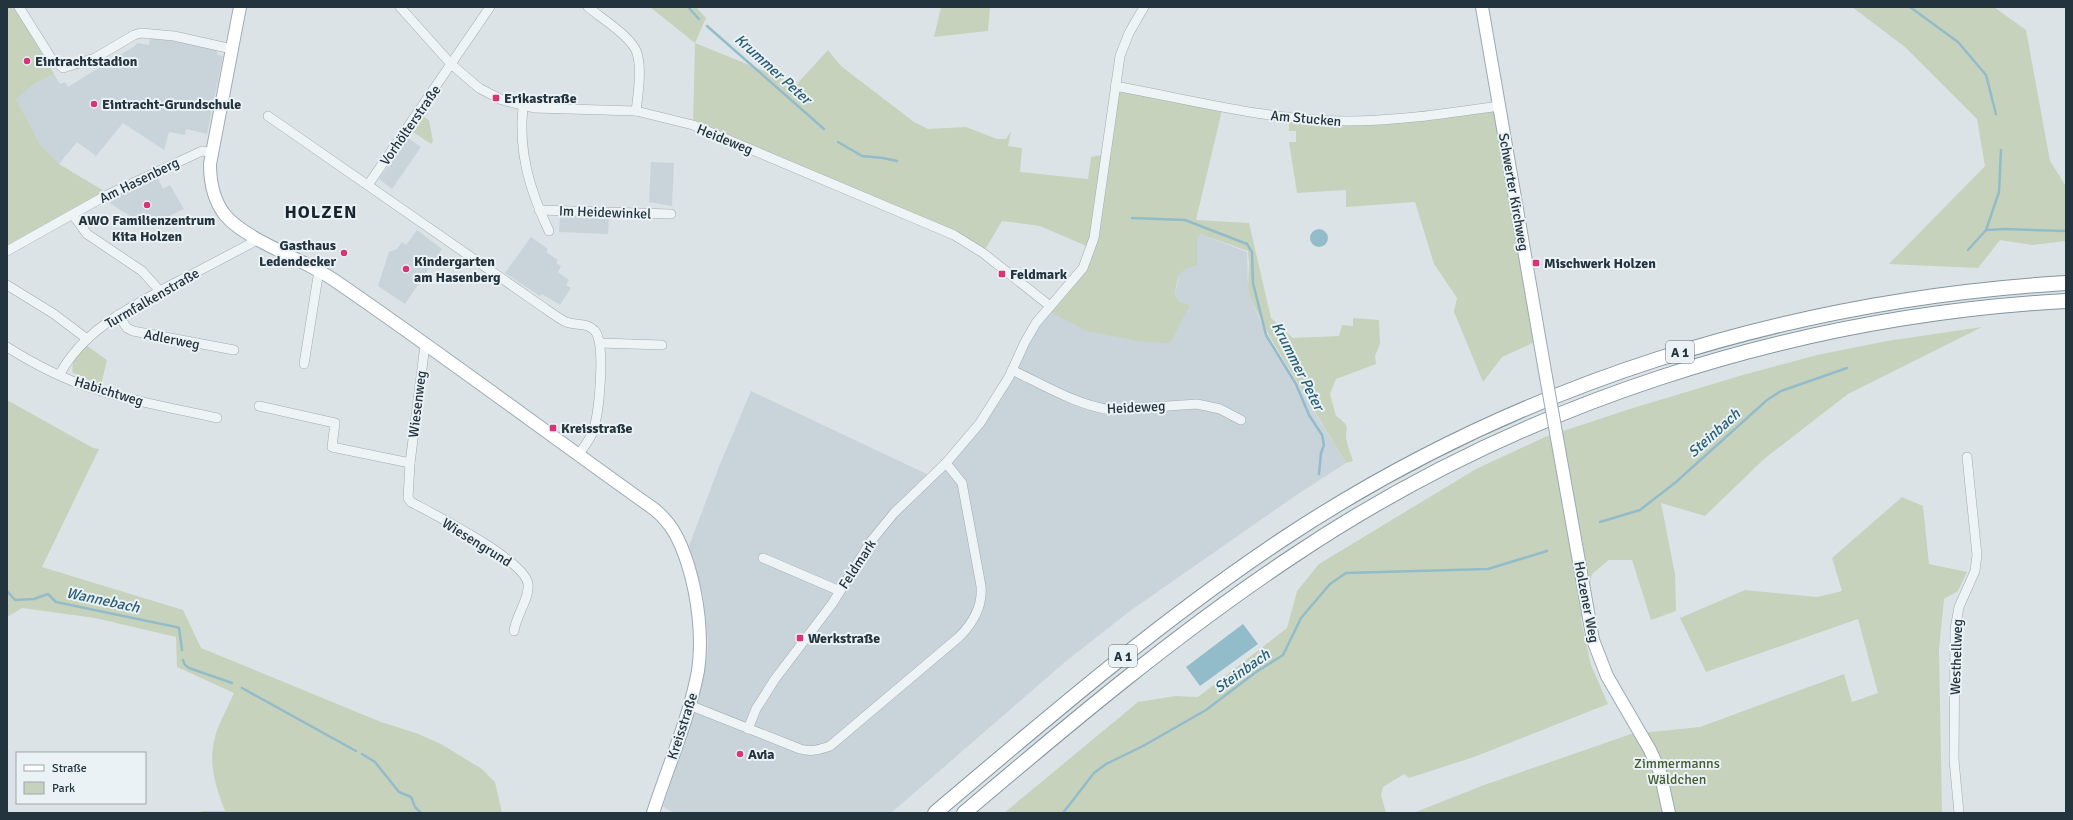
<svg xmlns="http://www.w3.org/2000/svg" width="2073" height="820" viewBox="0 0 2073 820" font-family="Signika,sans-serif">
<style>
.built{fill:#c9d3da}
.green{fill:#c7d2bc}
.water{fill:#93bccb}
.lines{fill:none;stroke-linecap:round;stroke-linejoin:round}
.stream{stroke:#93bccb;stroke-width:2.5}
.minor-casing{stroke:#a1abb1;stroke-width:10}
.major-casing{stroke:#9aabb4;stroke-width:14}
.highway-casing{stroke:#82959f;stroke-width:16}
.minor{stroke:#eef3f5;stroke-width:9}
.major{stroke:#fff;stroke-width:12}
.highway{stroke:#fff;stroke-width:14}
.major-bridge-casing{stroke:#9aabb4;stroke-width:14;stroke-linecap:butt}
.major-bridge{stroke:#fff;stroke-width:12}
.poi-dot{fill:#d93476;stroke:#ebf2f5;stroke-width:1.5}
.labels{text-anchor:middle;stroke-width:4;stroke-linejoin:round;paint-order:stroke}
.shield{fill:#ebf2f5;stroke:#606d76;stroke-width:1}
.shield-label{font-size:13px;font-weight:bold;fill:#24343f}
.poi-label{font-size:14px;font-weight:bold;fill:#24343f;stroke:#ebf2f5;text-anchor:start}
.street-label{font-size:14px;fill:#24343f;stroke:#ebf2f5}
.park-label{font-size:14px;fill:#435c30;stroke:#ebf2f5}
.water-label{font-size:15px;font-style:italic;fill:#2b5f76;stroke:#ebf2f5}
.district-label{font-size:18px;font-weight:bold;letter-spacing:1px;fill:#17252f;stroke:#ebf2f5}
</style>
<rect width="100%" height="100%" fill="#dce3e7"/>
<g class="built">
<polygon points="150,37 216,49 218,55 223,56 207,134 186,129 185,135 169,132 164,150 123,123 96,156 77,142 59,164 40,144 16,99 34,84 54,74 60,84 65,82 68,87 136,45 137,43 149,45"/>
<polygon points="408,138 421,147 392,189 379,179"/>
<polygon points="651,162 674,163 672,206 649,202"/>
<polygon points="156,175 163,189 170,185 184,209 147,227 105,200"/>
<polygon points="560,215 609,217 608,234 559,232"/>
<polygon points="417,230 442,249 405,304 378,286 389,252 397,249 402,242 406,245"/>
<polygon points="1200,234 1247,252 1248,289 1254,307 1270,340 1346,463 1295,496 1130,611 1065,662 891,813 675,813 665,808 663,806 693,717 707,658 708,641 703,594 689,546 720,464 751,391 931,476 980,423 1047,310 1190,305 1179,301 1175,295 1180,272 1186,267 1197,266 1197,241"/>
<polygon points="531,237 548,249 546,252 558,260 556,263 561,266 558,272 569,280 566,285 571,288 560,305 542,294 540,296 505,273"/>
</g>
<g class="green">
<polygon points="7,7 15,7 54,74 34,84 16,99 40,144 59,164 104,191 7,245"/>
<path d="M650 7H696L706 18 695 43 781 78 795 86 828 50 841 66 914 122 928 129 966 127 997 139H1006L1011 131 1008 146 1022 148 1020 172 1088 179 1091 157 1102 155 1115 86 1223 106 1196 220 1249 223 1271 318 1293 338 1339 336 1342 325 1353 326V318L1379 320 1380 344 1375 356 1376 364 1336 379 1330 394 1336 416C1354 428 1343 428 1347 442 1348 448 1351 455 1353 461L1346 463 1271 339 1254 306 1248 290 1249 264 1248 251 1200 234 1197 241V266C1177 269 1178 277 1175 295L1179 301 1190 305 1170 343 1144 342 1087 331 1047 310 1066 289 1091 248 1040 226 1002 221 983 253 954 235 693 125 695 43Z"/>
<polygon points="941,7 990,7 988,31 934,37"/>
<polygon points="1852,7 1994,7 2026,30 2050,161 2066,186 2066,241 2032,245 2000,240 1978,268 1889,264 1985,166 1977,119 1905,47"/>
<polygon points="1499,106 1539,340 1502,357 1483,382 1454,312 1457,298 1434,264 1415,202 1346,207 1346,190 1297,193 1289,142 1296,142 1296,131 1289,131 1289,117 1349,121"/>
<polygon points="424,117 429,120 433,141 431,144 413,132"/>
<polygon points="1982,327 1848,394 1764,459 1705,516 1661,503 1675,574 1676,611 1651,620 1632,560 1609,560 1592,574 1581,619 1591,665 1608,704 1474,757 1409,778 1404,774 1383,787 1381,795 1386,813 1004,813 1138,702 1175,696 1198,697 1287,628 1297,591 1319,564 1476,469 1545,437 1633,408 1746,374 1817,355 1887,341"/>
<path d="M86 345 107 360 101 385 73 373C70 360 79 354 86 345Z"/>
<path d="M7 400 93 448 99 449 42 567 183 610 201 648 381 722 416 733 441 744 482 769 495 782 502 813H202L201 811H225C214 782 207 760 217 730 222 717 229 705 234 693L177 667 176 637 95 618 22 608 7 617Z"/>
<polygon points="1902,497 1923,506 1929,564 1967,572 1958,591 1944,599 1939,649 1942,813 1413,813 1484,785 1631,734 1700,727 1844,674 1852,702 1878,693 1858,619 1706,672 1680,618 1745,590 1817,597 1842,591 1832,558"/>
</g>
<g class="water">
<circle cx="1319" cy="238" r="9"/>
<polygon points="1243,624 1258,644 1200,686 1186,667"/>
</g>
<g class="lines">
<g class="stream">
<polyline points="688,7 699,19"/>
<polyline points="1910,7 1958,42 1986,75 1996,114"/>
<polyline points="707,26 824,129"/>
<polyline points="838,142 862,156 883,158 897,161"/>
<polyline points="1132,218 1185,220 1247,244 1252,252 1253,283 1266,335 1296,384 1309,415 1322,435 1324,445 1321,453 1319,474"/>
<polyline points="1986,230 1999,192 2001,150"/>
<polyline points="1968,250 1986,230 2005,229 2066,231"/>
<polyline points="1600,522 1640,510 1676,482 1767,400 1781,391 1847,368"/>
<polyline points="7,591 15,600 34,599 48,594 56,602 176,627 179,628 182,650"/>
<polyline points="183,660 185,665 189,668 232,683"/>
<polyline points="242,688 356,751"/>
<polyline points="362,754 375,762 399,792 411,797 415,807 421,813"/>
<polyline points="1063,813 1094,773 1106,764 1143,746 1206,710 1256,672 1283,655 1301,618 1330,584 1346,573 1488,569 1547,551"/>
</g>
<g class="minor-casing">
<g id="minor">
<polyline points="19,7 51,58 63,68 95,58 134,35 141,33 174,36 232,49"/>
<polyline points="400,7 451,64 479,88 502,100 534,108 636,111 693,125 954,235 983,253 1050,306"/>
<path d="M588 7C601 18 632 37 637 53 642 69 638 95 636 111"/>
<path d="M1115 86C1192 100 1270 121 1348 121 1399 121 1450 113 1499 106"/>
<path d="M523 107C518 152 530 191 549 231"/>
<path d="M268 116 543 307C550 312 558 318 566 322 577 326 587 322 595 331 606 345 599 414 593 431 590 440 584 447 578 455"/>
<polyline points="368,185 490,7"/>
<polyline points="539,210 671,214"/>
<polyline points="73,215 87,234 142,271 160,291"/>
<polyline points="7,251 105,196 202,151 211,152"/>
<polyline points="7,285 54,314 87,339"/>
<polyline points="118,315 127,328 133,331 234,350"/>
<polyline points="600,343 662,345"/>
<path d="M425 345 410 463 408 498 411 502C433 514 525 560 528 584 530 598 516 615 514 631"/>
<path d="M7 347C34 364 65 380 95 389 135 402 177 409 217 418"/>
<polyline points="304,364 319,270"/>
<path d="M1012 370C1044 385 1076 405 1111 410L1197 404 1220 409 1241 420"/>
<path d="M60 374C84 329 131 307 175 283 203 269 231 254 259 239"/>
<polyline points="259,406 335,423 332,447 410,463"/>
<polyline points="763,558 840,591"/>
<path d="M689 705 800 749C811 752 819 750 830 746L959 637C973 623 983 607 981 586L962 483 946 463"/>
<polyline points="748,729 756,709 775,679 832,604 872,540 894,513 946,463 980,423 1009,377 1025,342 1036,323 1083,268 1094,238 1120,56 1129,33 1144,7"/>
<polyline points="1959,813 1954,760 1955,629 1959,607 1975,571 1977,555 1967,457"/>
</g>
</g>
<g class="major-casing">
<g id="major">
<path d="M240 7 210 164C210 181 214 201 225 215 247 241 304 259 334 280 442 354 547 433 654 509 673 524 681 543 688 565 698 597 703 638 698 671 689 719 668 766 653 813"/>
<polyline points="1482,7 1546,377"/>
<polyline points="1557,438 1593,640 1607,676 1650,750 1660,772 1669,813"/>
</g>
</g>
<g class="highway-casing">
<g id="highway">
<path d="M935 813C1047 718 1160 621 1283 539 1517 384 1786 300 2066 283"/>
<path d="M964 813C1070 723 1177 633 1293 556 1521 403 1793 316 2066 301"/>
</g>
</g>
<use href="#minor" class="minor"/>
<use href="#major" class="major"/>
<use href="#highway" class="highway"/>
<g class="major-bridge-casing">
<polyline id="major-bridge" points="1546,377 1557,438"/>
</g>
<use href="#major-bridge" class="major-bridge"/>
</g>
<g class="poi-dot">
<circle cx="27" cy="61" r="4"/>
<rect x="492" y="94" width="8" height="8" rx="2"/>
<circle cx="94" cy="104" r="4"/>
<circle cx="147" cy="205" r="4"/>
<circle cx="344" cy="253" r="4"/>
<rect x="1532" y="259" width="8" height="8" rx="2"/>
<circle cx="406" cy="269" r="4"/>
<rect x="998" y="270" width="8" height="8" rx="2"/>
<rect x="549" y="424" width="8" height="8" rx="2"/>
<rect x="796" y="634" width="8" height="8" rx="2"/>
<circle cx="740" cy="754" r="4"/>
</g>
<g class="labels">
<g class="shield">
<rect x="1666" y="341" width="28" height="22" rx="3"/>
<rect x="1109" y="645" width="28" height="22" rx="3"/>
</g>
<g class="shield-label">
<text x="1680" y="357">A 1</text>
<text x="1123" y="661">A 1</text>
</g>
<g class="poi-label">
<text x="35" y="66">Eintrachtstadion</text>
<text x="504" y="103">Erikastraße</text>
<text x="102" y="109">Eintracht-Grundschule</text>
<text x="147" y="225" text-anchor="middle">AWO Familienzentrum<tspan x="147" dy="16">Kita Holzen</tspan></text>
<text x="336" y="250" text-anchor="end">Gasthaus<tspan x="336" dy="16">Ledendecker</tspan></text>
<text x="414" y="266">Kindergarten<tspan x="414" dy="16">am Hasenberg</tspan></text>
<text x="1544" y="268">Mischwerk Holzen</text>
<text x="1010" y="279">Feldmark</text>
<text x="561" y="433">Kreisstraße</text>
<text x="808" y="643">Werkstraße</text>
<text x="748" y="759">Avia</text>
</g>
<g class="street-label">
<text transform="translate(1306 118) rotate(5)" y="5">Am Stucken</text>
<text transform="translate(410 125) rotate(-55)" y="5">Vorhölterstraße</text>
<text transform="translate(725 139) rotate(22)" y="5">Heideweg</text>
<text transform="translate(139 180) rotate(-26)" y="5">Am Hasenberg</text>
<text transform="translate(1514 192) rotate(80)" y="5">Schwerter Kirchweg</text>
<text transform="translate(605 212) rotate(2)" y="5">Im Heidewinkel</text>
<text transform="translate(152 298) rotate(-30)" y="5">Turmfalkenstraße</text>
<text transform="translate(172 339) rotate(11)" y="5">Adlerweg</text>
<text transform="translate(109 391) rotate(17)" y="5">Habichtweg</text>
<text transform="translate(417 404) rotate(-83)" y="5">Wiesenweg</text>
<text transform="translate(1136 407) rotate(-3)" y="5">Heideweg</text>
<text transform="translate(477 542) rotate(32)" y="5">Wiesengrund</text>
<text transform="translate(857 564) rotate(-57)" y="5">Feldmark</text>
<text transform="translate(1587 602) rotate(79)" y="5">Holzener Weg</text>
<text transform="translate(1956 657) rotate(-88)" y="5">Westhellweg</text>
<text transform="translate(682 726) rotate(-72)" y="5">Kreisstraße</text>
</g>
<g class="park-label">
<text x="1677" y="768">Zimmermanns<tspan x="1677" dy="16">Wäldchen</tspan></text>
</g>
<g class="water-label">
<text transform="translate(773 69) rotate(42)" y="5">Krummer Peter</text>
<text transform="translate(1298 366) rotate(63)" y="5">Krummer Peter</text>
<text transform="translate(1714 433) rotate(-42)" y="5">Steinbach</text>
<text transform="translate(103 600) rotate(12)" y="5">Wannebach</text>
<text transform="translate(1242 671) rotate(-35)" y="5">Steinbach</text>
</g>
<g class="district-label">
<text x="321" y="218">HOLZEN</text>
</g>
</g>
<rect width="2073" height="820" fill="none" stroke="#24343f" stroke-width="16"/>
<rect x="16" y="752" width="130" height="52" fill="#ebf2f5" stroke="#9ba6ac"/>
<rect x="24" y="765" width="20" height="6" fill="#ffffff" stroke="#9ba6ac"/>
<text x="52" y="772" font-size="12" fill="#24343f">Straße</text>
<rect x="24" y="782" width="20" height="12" fill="#c7d2bc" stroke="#9ba6ac"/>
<text x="52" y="792" font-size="12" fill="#24343f">Park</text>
</svg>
